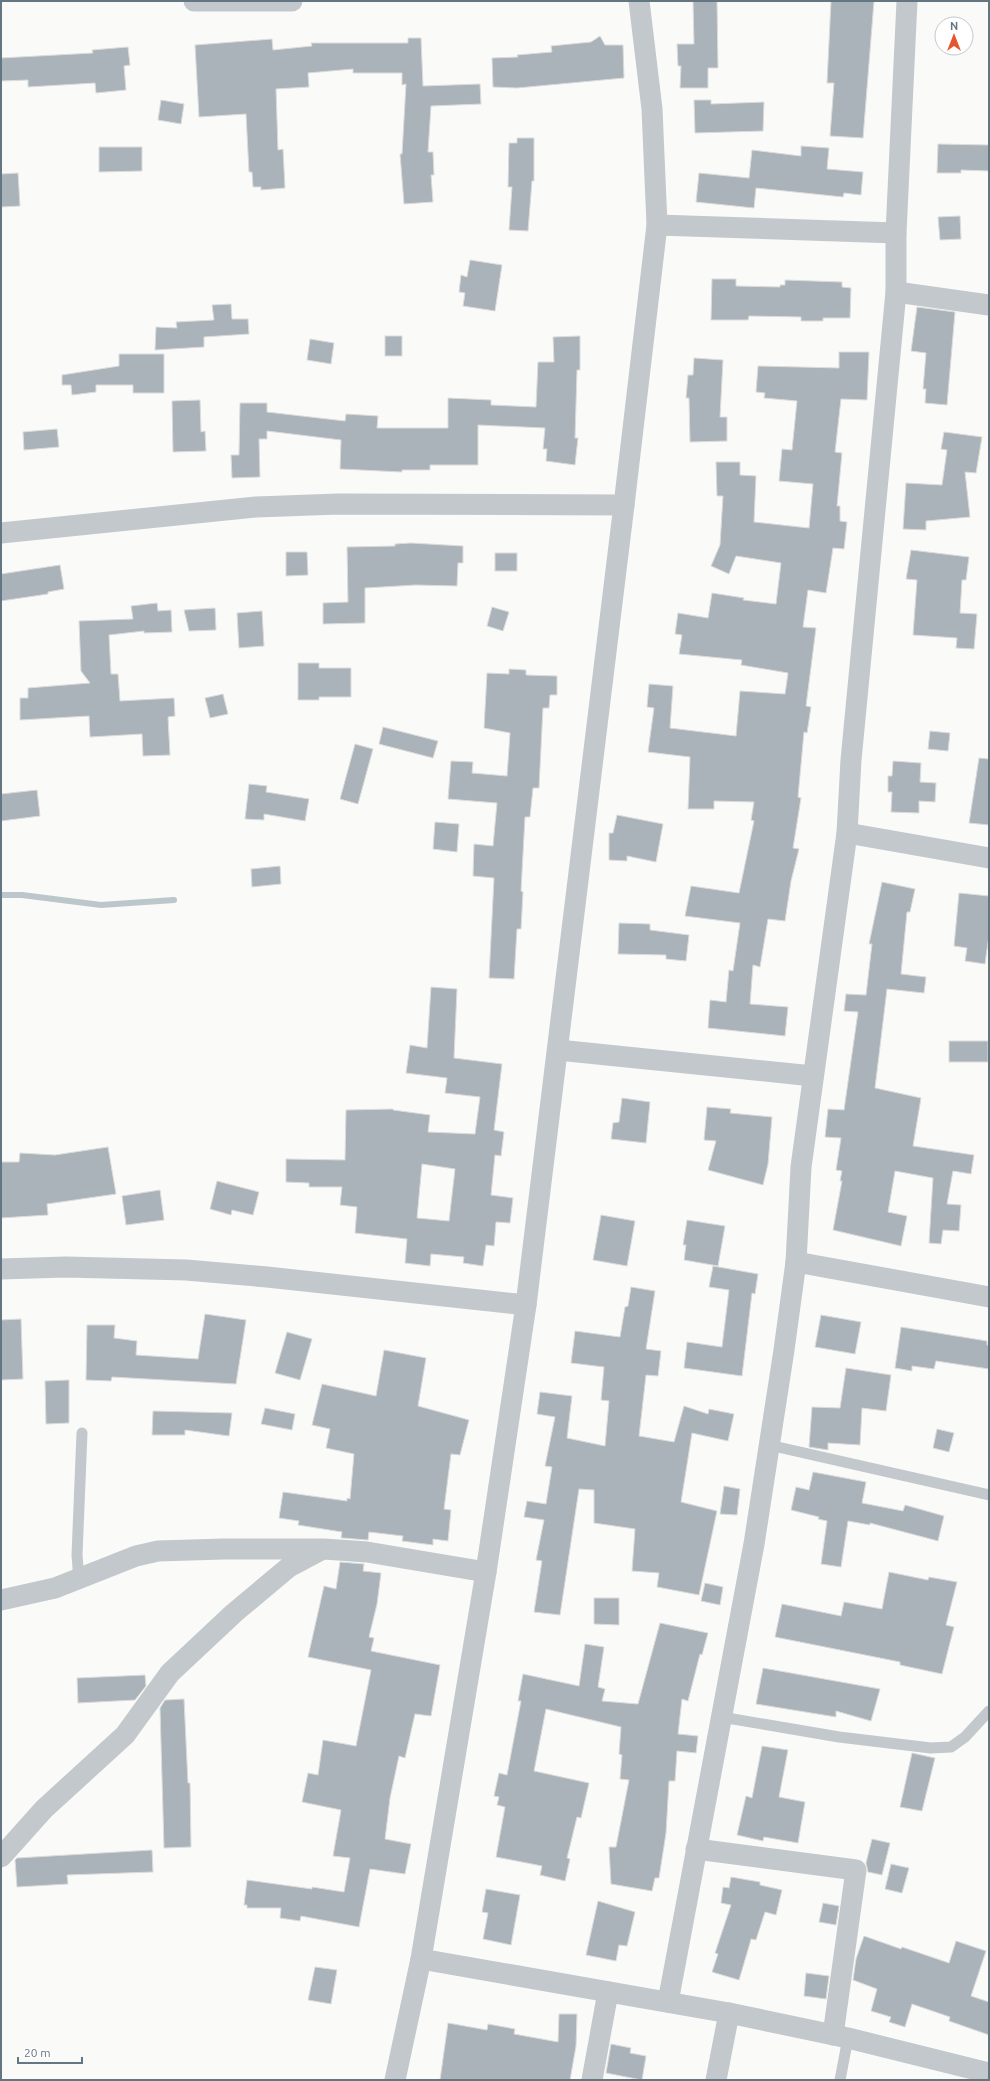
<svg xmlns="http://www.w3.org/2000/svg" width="990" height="2081" viewBox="0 0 990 2081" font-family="Ubuntu,sans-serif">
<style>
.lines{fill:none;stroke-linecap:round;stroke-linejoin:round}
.stream{stroke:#bbc7cb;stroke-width:6}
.building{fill:#aab3b9;stroke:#dcdcda;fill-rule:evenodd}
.lane{stroke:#c3c8cc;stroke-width:11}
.street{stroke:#c3c8cc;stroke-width:21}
</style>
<rect width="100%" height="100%" fill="#fafaf8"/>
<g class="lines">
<polyline class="stream" points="1,895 22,895 101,905 174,900"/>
</g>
<g class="building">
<polygon points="693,1 717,1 718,68 708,68 708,88 680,88 681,66 678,66 677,44 694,44"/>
<polygon points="831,1 874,1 863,138 830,136 834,83 827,83"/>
<polygon points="600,36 605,45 623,45 624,78 517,88 493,87 492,58 518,57 517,55 552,52 551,46 591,42"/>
<polygon points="408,38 421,38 423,86 480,84 481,104 431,106 428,152 433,152 434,175 431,175 433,202 404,204 400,154 402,154 406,84 402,85 402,73 353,73 353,69 308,73 309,87 276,89 278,150 283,149 285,188 261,190 261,187 253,187 252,172 249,172 246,114 199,117 195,45 272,39 273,50 312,46 311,43 408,43"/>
<polygon points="128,47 130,65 124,66 126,90 96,93 95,83 28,87 28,80 1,81 1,58 93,53 92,50"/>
<polygon points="161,100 184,104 181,124 158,120"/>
<polygon points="694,100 711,100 711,104 764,102 763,131 695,133"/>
<polygon points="517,138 534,138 534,181 532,181 528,231 509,230 512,187 508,187 509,143 517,143"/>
<polygon points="938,144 989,145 989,171 961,170 961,173 937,173"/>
<polygon points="801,146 829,148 827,169 863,172 861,195 844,193 843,197 756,188 754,208 696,202 699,173 749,178 752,150 801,156"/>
<polygon points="99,147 142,147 142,171 99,172"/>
<polygon points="18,173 20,206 1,207 1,174"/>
<polygon points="960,216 961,239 940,240 938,217"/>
<polygon points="470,260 502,265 495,311 463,306 465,293 459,292 461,275 467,277"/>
<polygon points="712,279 736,279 736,286 780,287 780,285 785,285 785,280 842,282 842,287 851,288 850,318 823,318 823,321 801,321 801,317 749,316 748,320 711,320"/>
<polygon points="231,304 232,319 248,319 249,334 204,337 204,347 155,350 156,327 177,328 176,322 214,320 212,305"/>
<polygon points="917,307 955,312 947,405 925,403 926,389 923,389 926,353 911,351"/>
<rect x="385" y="336" width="17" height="20"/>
<polygon points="580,336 580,370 577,370 575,438 578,438 575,465 546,461 547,449 543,449 545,428 478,425 478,465 430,465 430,470 402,470 402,472 340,469 341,440 267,431 267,439 259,439 260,477 232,478 231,455 239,455 240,403 267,403 267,412 345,421 346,414 378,416 377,428 448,428 448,398 491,400 491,405 536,407 538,362 554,362 553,337"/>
<polygon points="310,339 334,343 331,364 307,360"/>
<polygon points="839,352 869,352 867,400 841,399 835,452 842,453 837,506 840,506 840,521 847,522 844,549 833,548 826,593 808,590 803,627 816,628 806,706 811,707 807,733 804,732 798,797 801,798 793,848 799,849 791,881 785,921 768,919 760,967 753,965 750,1004 788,1007 785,1036 708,1028 710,1000 726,1002 729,970 733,971 740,923 685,916 691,886 739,893 754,821 751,820 754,802 714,801 714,809 688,809 690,757 648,752 654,708 647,707 649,684 673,686 670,728 736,736 740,691 785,694 788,673 741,665 742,660 679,654 682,635 675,634 678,613 708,618 712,593 744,598 743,600 776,604 781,563 736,556 729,574 711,566 720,545 723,496 717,496 716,462 740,462 740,475 756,476 754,522 809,528 813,484 779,481 782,449 792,450 797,401 764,398 765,393 756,392 758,366 839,368"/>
<polygon points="119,354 164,354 164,393 133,393 133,385 96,385 96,392 72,395 71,385 62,385 62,375 119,366"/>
<polygon points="694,358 723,360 720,417 727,417 727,441 690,442 689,398 686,398 688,375 693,375"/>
<polygon points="200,400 201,432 205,431 206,451 173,452 172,401"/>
<polygon points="57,429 59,447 24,450 23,432"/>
<polygon points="944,432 982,437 976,473 965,472 970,517 926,521 926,530 903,529 906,483 942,485 947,450 941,449"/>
<polygon points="411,543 463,546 463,563 458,563 457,586 416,585 365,588 365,623 323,624 323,603 348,602 347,547 395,546 395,544"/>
<polygon points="911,550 969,557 966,580 962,580 960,613 977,614 974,649 956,648 957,638 913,635 917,580 906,579"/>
<polygon points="286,552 307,552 308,575 286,576"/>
<rect x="495" y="553" width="22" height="18"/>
<polygon points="60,565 64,589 48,592 48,594 1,601 1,574"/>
<polygon points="157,603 158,611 171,610 172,632 144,633 144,631 109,635 111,674 118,674 120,701 174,698 175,716 168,717 170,755 143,756 142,734 90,737 89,716 20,720 20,698 28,698 28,688 90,683 81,671 79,621 133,619 131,606"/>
<polygon points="492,607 509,612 503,631 487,626"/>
<polygon points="215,608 216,630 189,631 184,610"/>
<polygon points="262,611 264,646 239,648 237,613"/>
<polygon points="298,663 319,663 319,668 351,668 351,697 319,697 319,700 298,700"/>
<polygon points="509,669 526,670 526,675 557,676 557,695 550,695 549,708 543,708 539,788 533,788 530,817 525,817 521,891 523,892 521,929 517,929 514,979 489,978 494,878 473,876 474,844 493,846 497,803 448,799 451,761 473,762 472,773 507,776 510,733 484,728 487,673 509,674"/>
<polygon points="223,694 228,714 210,718 205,698"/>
<polygon points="383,727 438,741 433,758 379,744"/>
<polygon points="930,731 950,733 948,751 928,749"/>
<polygon points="355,744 373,749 358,804 340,799"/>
<polygon points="979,758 989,759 989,825 969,823"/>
<polygon points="893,761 921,763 920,782 936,783 935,802 919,801 919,813 891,812 892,792 888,792 888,776 892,776"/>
<polygon points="249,784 267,786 266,792 309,799 305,821 264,814 264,820 245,819"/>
<polygon points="37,790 40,816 1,821 1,794"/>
<polygon points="617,815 663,824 656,862 627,856 627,861 609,860 609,833 613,833"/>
<polygon points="435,822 459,824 457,852 433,849"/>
<polygon points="280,866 281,884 252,887 251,869"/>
<polygon points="882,882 915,889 910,912 907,912 901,974 926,977 924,993 887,989 875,1088 921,1098 913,1146 974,1155 971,1174 953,1171 947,1204 961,1205 959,1231 943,1230 941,1244 929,1243 933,1178 895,1171 888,1212 907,1216 901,1246 833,1230 842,1181 840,1181 842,1171 836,1170 841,1138 825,1137 828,1109 844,1110 858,1012 844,1011 846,994 866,995 872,944 869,944"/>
<polygon points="959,893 989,896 989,935 985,964 965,961 967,948 954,946"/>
<polygon points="619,923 650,924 650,930 689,935 686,961 666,959 666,955 618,954"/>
<path d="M431 987 457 989 454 1058 502 1064 494 1130 504 1132 501 1156 495 1155 491 1195 513 1198 510 1223 496 1222 494 1246 486 1245 483 1266 463 1263 464 1257 431 1254 430 1266 405 1263 407 1239 355 1233 357 1207 340 1205 342 1187H309V1183L286 1182V1159L345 1160 346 1110 393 1109V1110L430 1115 428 1132 475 1134 480 1097 445 1093 447 1078 406 1073 410 1045 427 1048ZM422 1164 455 1169 449 1221 417 1218Z"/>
<rect x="949" y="1041" width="39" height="21"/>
<polygon points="622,1098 650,1102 646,1143 611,1139 613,1123 619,1122"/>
<polygon points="707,1107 731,1109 730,1113 772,1117 768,1164 763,1185 708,1170 716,1141 704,1140"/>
<polygon points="108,1147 116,1194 47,1204 48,1215 1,1218 1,1162 19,1162 20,1153 55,1155"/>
<polygon points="217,1181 259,1192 253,1215 232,1210 231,1215 210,1209"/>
<polygon points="160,1190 164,1220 126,1225 122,1196"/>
<polygon points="601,1215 635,1221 627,1266 593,1260"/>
<polygon points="687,1220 725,1226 718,1266 684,1260 686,1245 683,1245"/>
<polygon points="713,1266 758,1274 755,1294 752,1293 742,1376 684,1368 687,1342 722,1347 729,1290 709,1287"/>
<polygon points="631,1287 655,1291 646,1349 661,1351 658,1376 646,1375 639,1436 674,1442 684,1406 708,1414 709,1409 734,1414 728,1441 692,1433 681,1502 717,1511 699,1595 657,1587 659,1573 632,1571 635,1529 594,1523 594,1490 579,1489 560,1615 534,1612 542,1561 536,1560 544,1520 524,1517 527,1501 546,1504 552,1467 545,1466 555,1417 537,1414 540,1392 572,1396 567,1438 605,1446 609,1401 601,1400 604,1367 571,1363 575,1331 620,1337 625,1307 628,1306"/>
<polygon points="205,1314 246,1320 236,1384 112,1377 111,1381 86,1380 87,1325 115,1325 114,1338 137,1341 136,1355 198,1359"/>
<polygon points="821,1315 861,1322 855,1354 815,1347"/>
<polygon points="21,1319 23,1379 1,1380 1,1320"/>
<polygon points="901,1327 987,1341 987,1345 989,1345 989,1369 936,1361 934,1369 912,1366 912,1371 895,1368"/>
<polygon points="287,1332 312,1339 300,1380 275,1373"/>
<polygon points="384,1350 426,1358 418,1406 469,1420 460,1455 451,1454 444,1509 451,1510 448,1541 433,1539 433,1545 402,1541 403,1536 369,1532 368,1540 343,1538 341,1538 342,1532 298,1525 299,1521 279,1518 283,1492 347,1501 347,1498 350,1499 354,1454 326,1448 330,1429 312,1425 322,1384 376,1396"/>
<polygon points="846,1368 891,1375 886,1411 862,1408 860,1445 828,1443 828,1450 809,1447 812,1407 840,1408"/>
<polygon points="69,1380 69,1423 46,1424 45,1381"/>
<polygon points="265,1408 295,1414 292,1430 261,1424"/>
<polygon points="153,1411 232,1413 229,1436 185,1430 185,1435 152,1435"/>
<polygon points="937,1429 954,1433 949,1452 933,1448"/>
<polygon points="813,1472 866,1482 862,1503 903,1511 905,1505 944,1516 938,1541 870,1523 870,1525 848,1521 841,1567 821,1564 827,1521 818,1519 819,1517 791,1510 796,1487 809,1490"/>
<polygon points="724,1486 740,1489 737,1515 720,1514"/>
<polygon points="340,1562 364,1564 363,1571 381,1573 377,1604 369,1637 374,1638 371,1651 440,1665 431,1716 415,1714 405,1758 399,1756 390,1798 385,1839 411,1844 405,1874 370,1869 359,1927 301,1916 300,1921 280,1918 281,1908 247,1908 247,1905 244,1905 247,1880 312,1889 312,1887 344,1892 350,1858 333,1856 341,1810 302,1802 308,1773 318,1775 323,1740 356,1746 371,1670 308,1657 324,1586 336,1589"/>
<polygon points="889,1572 928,1580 929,1577 957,1582 946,1625 954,1627 942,1674 900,1665 900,1662 775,1637 782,1604 841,1616 844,1602 882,1609"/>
<polygon points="705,1583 723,1587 720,1605 701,1601"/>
<polygon points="594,1598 619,1598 619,1625 594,1624"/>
<polygon points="660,1623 708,1633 702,1655 700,1654 688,1701 682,1699 678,1734 698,1736 696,1753 677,1751 675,1781 669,1781 666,1833 659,1878 655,1878 652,1891 611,1884 609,1847 616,1847 629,1780 620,1779 622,1755 619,1754 621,1727 546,1709 534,1771 589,1783 581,1818 577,1817 567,1858 570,1859 565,1881 540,1875 542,1866 496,1857 505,1807 497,1805 499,1797 494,1796 499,1773 507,1775 521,1701 518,1701 523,1674 579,1686 585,1644 604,1647 598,1687 605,1689 602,1701 638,1704"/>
<polygon points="763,1668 880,1689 871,1721 836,1711 836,1717 756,1704"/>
<polygon points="145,1675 146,1686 135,1700 78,1703 77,1678"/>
<polygon points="184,1699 188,1783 190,1783 191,1847 164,1848 160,1708 165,1700"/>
<polygon points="762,1746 788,1750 779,1797 805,1802 798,1843 764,1837 763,1841 737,1835 746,1796 752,1798"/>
<polygon points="912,1753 935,1758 922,1811 900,1807"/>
<polygon points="872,1839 890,1843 882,1875 868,1872 866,1863"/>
<polygon points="152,1850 153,1872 67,1875 68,1884 17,1887 15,1860 17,1858"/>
<polygon points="891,1864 909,1868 902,1893 885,1889"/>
<polygon points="731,1877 760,1882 760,1885 782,1890 776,1915 765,1912 756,1940 751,1939 750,1943 739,1980 712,1972 718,1954 715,1953 731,1905 721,1903 723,1887 729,1888"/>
<polygon points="486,1889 520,1895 511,1945 483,1939 488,1913 482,1912"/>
<polygon points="598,1901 635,1912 627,1946 619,1945 616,1961 586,1955"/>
<polygon points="823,1903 839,1906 836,1925 819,1922"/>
<polygon points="864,1936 901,1949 902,1947 949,1963 956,1941 986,1951 971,1996 989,2002 989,2035 949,2021 950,2017 912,2004 905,2027 889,2022 891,2017 871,2011 877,1989 853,1980 856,1959"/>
<polygon points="315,1967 337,1970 331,2004 308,2000"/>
<polygon points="806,1973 829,1976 826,1999 804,1996"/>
<polygon points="559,2014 577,2014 576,2046 570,2080 440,2080 448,2023 487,2030 488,2024 515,2029 514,2034 558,2042"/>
<polygon points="611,2044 631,2048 630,2053 646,2056 642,2080 606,2073"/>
</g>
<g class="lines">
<g class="lane">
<polyline points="769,1445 989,1495"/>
<polyline points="79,1580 77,1555 82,1433"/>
<polyline points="721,1717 839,1737 931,1748 951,1747 965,1737 989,1711"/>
<polyline points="840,2080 848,2038"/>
</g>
<g class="street">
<polyline points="194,1 292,1"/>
<polyline points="657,225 896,233"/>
<polyline points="896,292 989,305"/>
<polyline points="1,533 256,507 339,504 624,505"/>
<polyline points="847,833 989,858"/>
<polyline points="558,1050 813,1076"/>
<polyline points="796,1262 989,1297"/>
<polyline points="1,1269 66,1267 186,1270 267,1277 526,1305"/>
<polyline points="1,1600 55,1588 136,1556 158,1551 224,1549 324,1549 367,1552 486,1572"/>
<polyline points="696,1849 856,1870 833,2035"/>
<polyline points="1,1857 44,1809 125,1735 170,1673 234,1613 289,1567 321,1550"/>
<polyline points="421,1959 729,2013 848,2038 989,2073"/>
<polyline points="668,2002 754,1544 784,1350 796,1262 801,1167 847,833 851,760 896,292 896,233 907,1"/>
<polyline points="395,2080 421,1959 486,1572 526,1305 624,505 657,225 652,109 639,1"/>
<polyline points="592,2080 608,1992"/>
<polyline points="716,2080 729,2013"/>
</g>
</g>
<rect width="990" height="2081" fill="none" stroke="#657683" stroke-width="4"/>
<g transform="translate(954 36)"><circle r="19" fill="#ffffff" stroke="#c1c8cd"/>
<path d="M0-3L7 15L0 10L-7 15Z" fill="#e4572e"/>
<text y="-6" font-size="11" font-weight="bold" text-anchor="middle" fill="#657683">N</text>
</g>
<path d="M18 2057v6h64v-6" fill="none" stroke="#657683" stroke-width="2"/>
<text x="24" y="2057" font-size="12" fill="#657683" stroke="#ffffff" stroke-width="3" paint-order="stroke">20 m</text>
</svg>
